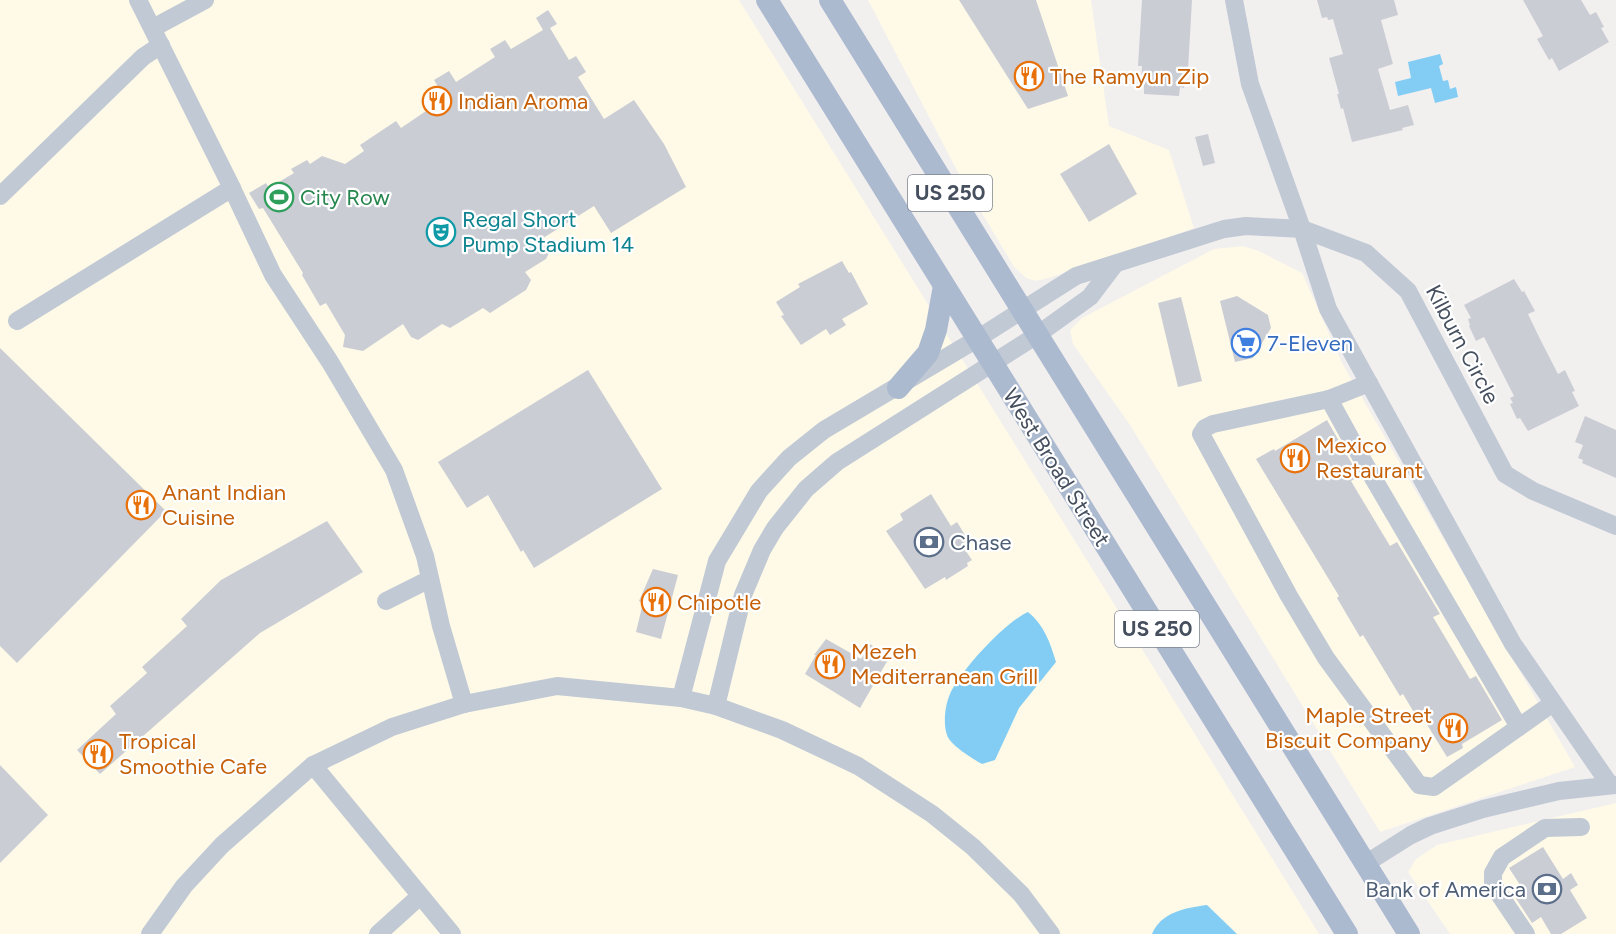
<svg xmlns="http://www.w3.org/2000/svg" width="1616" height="934" viewBox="0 0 1616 934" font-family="Figtree,sans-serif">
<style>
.commercial{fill:#fefae7}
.water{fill:#83cdf4}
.building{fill:#cbcdd5}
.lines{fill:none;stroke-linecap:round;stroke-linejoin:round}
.minor{stroke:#c1c9d5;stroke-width:18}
.major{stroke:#acbad0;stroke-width:22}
.labels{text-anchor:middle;stroke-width:4.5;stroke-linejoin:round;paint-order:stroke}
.shield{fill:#fff;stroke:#7d848e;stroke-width:1.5}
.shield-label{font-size:21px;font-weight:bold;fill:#454f5e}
.food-label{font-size:22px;fill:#c56008;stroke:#fff;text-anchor:start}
.leisure-label{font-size:22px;fill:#27864d;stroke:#fff;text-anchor:start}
.culture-label{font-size:22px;fill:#0d838f;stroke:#fff;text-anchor:start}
.shop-label{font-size:22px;fill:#366cbe;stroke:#fff;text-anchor:start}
.street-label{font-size:22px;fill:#454f5e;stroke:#fff}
.service-label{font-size:22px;fill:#4e5e75;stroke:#fff;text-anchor:start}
</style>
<rect width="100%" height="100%" fill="#f2efef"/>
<g class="commercial">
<polygon points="0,0 739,0 1319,934 0,934"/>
<polygon points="868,0 1091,0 1109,126 1169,150 1194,228 1049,278 1036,281 1026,278 1014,267 961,178"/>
<polygon points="1243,246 1259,251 1302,273 1342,363 1575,767 1380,832 1130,425 1073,344 1070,330 1082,318 1214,249"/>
<polygon points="1616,803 1616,934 1450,934 1408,872 1416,859 1437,845"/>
</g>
<g class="water">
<polygon points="1440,54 1443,64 1439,66 1443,81 1448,80 1450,89 1456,87 1458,97 1435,103 1431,88 1398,96 1395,82 1411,78 1408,62"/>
<path d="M1028 612C1044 625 1050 642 1056 662L1019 708 995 760 982 764C973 759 950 745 947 735 943 724 945 705 950 694 960 671 1005 622 1028 612Z"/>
<path d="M1207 905 1237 934H1152C1161 912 1185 908 1207 905Z"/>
</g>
<g class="building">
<polygon points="959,0 1036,0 1068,96 1028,109"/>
<polygon points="1142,0 1192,0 1188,70 1185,70 1184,88 1180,87 1179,96 1144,94 1144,84 1141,84 1142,66 1138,66"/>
<polygon points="1317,0 1394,0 1398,15 1381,20 1393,64 1378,69 1390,110 1408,105 1414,125 1402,128 1403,130 1352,142 1343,108 1341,109 1337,94 1339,94 1329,58 1343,54 1333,19 1328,20 1327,17 1322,18"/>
<polygon points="1523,0 1581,0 1590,15 1596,12 1604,27 1601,28 1609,42 1559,71 1552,58 1549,60 1537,39 1543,36"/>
<polygon points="548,10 557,24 550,28 569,60 576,56 586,72 578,77 604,119 634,100 664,144 686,187 611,233 594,206 540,240 549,253 546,259 525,272 531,280 526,290 490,313 483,308 450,328 442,324 418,340 411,337 403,324 363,351 343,347 345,335 326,303 320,306 302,275 303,273 263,208 259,209 249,193 266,183 269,188 294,173 291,169 307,160 310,164 322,156 345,164 364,151 360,145 396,121 401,128 426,111 431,96 440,90 434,80 449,71 456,82 495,57 490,49 505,40 511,49 543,30 536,18"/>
<polygon points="1208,134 1215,163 1203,166 1195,137"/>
<polygon points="1109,144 1137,194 1089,222 1060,174"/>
<polygon points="842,261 849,273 851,272 868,304 842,319 846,325 830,335 826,329 801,345 781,316 784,315 776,302 800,287 798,284"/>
<polygon points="1514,279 1522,292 1524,291 1535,311 1528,314 1539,337 1558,374 1565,370 1575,391 1572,392 1579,406 1528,431 1520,418 1517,419 1510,404 1513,403 1510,398 1514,396 1484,337 1476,341 1469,326 1470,325 1468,319 1471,318 1464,305"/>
<polygon points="1237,296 1268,315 1271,328 1253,358 1235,362 1220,301"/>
<polygon points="1181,297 1202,381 1178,387 1158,303"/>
<polygon points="0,348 166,511 17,663 0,646"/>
<polygon points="588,370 662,489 534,568 523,550 521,552 488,495 467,508 438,462"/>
<polygon points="1585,416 1616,430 1616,478 1582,463 1583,460 1578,458 1583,445 1575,442"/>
<polygon points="1327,420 1359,476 1351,481 1390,546 1397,542 1440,614 1433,617 1470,679 1476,676 1502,720 1462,744 1463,748 1447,757 1423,718 1419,721 1403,694 1400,696 1363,635 1360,637 1337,598 1339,596 1256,459 1274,449 1275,451"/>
<polygon points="931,494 951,526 957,522 968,540 961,544 972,560 967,563 968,566 946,580 945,577 925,589 886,531 903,520 900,514"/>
<polygon points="327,521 363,572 260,633 100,774 77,750 116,714 110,706 147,673 142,667 187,626 181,619 221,580"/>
<polygon points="653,569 678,575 661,639 636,632 643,603 639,601"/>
<polygon points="826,639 861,659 870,644 889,658 860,708 805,674 816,655 814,655"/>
<polygon points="0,765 48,815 0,863"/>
<polygon points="1543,847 1563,879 1571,873 1578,885 1570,890 1587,918 1561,934 1551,934 1541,917 1532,923 1513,894 1522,888 1509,868"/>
</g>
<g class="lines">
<g class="minor">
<polyline points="138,0 230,184 273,275 330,362 394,470 425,556 441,626 464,704"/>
<polyline points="1234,0 1250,84 1302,229 1328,309 1513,644 1610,785"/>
<polyline points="153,28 205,0"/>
<polyline points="0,196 143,57 161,45"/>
<polyline points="17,321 232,188"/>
<polyline points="1369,383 1329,399 1213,424 1205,428 1201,434 1289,596 1326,658 1419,785 1434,787 1553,703"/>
<polyline points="1329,399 1362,459 1519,727"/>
<polyline points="386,601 430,579"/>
<polyline points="681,698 717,561 759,491 789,458 824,430 977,339 1076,276 1224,229 1246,226 1302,229 1366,253 1408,291 1505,474 1533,491 1616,526"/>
<polyline points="716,706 743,595 762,550 775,528 806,489 837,462 1037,335 1090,297 1115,264"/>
<polyline points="313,765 452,934"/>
<polyline points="1365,864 1411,835 1430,826 1483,809 1559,791 1616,785"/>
<polyline points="150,934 184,886 222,845 313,765 392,727 464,704 557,686 681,698 716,706 782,730 858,766 932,814 973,847 1021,894 1051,934"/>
<polyline points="378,934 420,896"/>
<polyline points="1526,934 1493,885 1493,873 1502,857 1545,828 1581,827"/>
</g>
<g class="major">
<polyline points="767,0 1347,934"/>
<polyline points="830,0 1409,934"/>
<polyline points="898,388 928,353 936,330 944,286"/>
</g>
</g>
<defs>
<g id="restaurant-ring" transform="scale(1.5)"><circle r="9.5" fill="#fff" stroke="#e8710a" stroke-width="1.5"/><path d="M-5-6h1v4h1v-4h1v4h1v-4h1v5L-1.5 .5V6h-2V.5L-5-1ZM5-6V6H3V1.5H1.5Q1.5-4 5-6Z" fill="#e8710a"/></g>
<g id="stadium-ring" transform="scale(1.5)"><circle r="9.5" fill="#fff" stroke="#2e9e5b" stroke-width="1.5"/><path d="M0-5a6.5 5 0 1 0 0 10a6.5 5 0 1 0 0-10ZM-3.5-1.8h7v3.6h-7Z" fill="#2e9e5b"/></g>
<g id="theatre-ring" transform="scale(1.5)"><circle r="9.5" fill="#fff" stroke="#0f9aa8" stroke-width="1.5"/><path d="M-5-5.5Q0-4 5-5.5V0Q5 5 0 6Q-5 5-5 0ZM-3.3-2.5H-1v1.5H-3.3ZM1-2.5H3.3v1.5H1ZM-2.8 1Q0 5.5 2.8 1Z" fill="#0f9aa8"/></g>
<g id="supermarket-ring" transform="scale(1.5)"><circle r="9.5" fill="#fff" stroke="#3f7fe0" stroke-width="1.5"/><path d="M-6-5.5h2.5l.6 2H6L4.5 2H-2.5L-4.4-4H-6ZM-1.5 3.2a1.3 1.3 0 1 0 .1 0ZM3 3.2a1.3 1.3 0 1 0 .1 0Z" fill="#3f7fe0"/></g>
<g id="bank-ring" transform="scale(1.5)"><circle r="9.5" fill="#fff" stroke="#5c6f8a" stroke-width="1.5"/><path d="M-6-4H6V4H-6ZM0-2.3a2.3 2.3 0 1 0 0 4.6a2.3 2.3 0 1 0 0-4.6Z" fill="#5c6f8a"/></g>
</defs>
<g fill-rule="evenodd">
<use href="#restaurant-ring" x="1029" y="76"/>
<use href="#restaurant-ring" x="437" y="101"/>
<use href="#stadium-ring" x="279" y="197"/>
<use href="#theatre-ring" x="441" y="232"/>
<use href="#supermarket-ring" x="1246" y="343"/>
<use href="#restaurant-ring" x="1295" y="458"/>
<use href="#restaurant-ring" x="141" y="505"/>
<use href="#bank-ring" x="929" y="542"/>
<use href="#restaurant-ring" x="656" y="602"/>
<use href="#restaurant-ring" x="830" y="664"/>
<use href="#restaurant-ring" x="1453" y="728"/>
<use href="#restaurant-ring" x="98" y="754"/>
<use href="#bank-ring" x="1547" y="889"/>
</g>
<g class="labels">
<g class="shield">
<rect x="908" y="175" width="84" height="36" rx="4.5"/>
<rect x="1115" y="611" width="84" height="36" rx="4.5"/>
</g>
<g class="shield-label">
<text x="950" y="200">US 250</text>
<text x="1157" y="636">US 250</text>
</g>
<g class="food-label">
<text x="1050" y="84">The Ramyun Zip</text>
<text x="458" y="109">Indian Aroma</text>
<text x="1316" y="453">Mexico<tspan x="1316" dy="25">Restaurant</tspan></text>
<text x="162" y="500">Anant Indian<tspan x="162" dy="25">Cuisine</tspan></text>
<text x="677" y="610">Chipotle</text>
<text x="851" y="659">Mezeh<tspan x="851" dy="25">Mediterranean Grill</tspan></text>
<text x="1432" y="723" text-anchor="end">Maple Street<tspan x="1432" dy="25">Biscuit Company</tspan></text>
<text x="119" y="749">Tropical<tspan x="119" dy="25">Smoothie Cafe</tspan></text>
</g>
<g class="leisure-label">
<text x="300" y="205">City Row</text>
</g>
<g class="culture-label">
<text x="462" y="227">Regal Short<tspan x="462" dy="25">Pump Stadium 14</tspan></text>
</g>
<g class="shop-label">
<text x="1267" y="351">7-Eleven</text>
</g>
<g class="street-label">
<text transform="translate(1463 344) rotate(62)" y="8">Kilburn Circle</text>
<text transform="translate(1057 467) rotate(58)" y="8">West Broad Street</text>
</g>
<g class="service-label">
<text x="950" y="550">Chase</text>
<text x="1526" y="897" text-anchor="end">Bank of America</text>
</g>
</g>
</svg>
